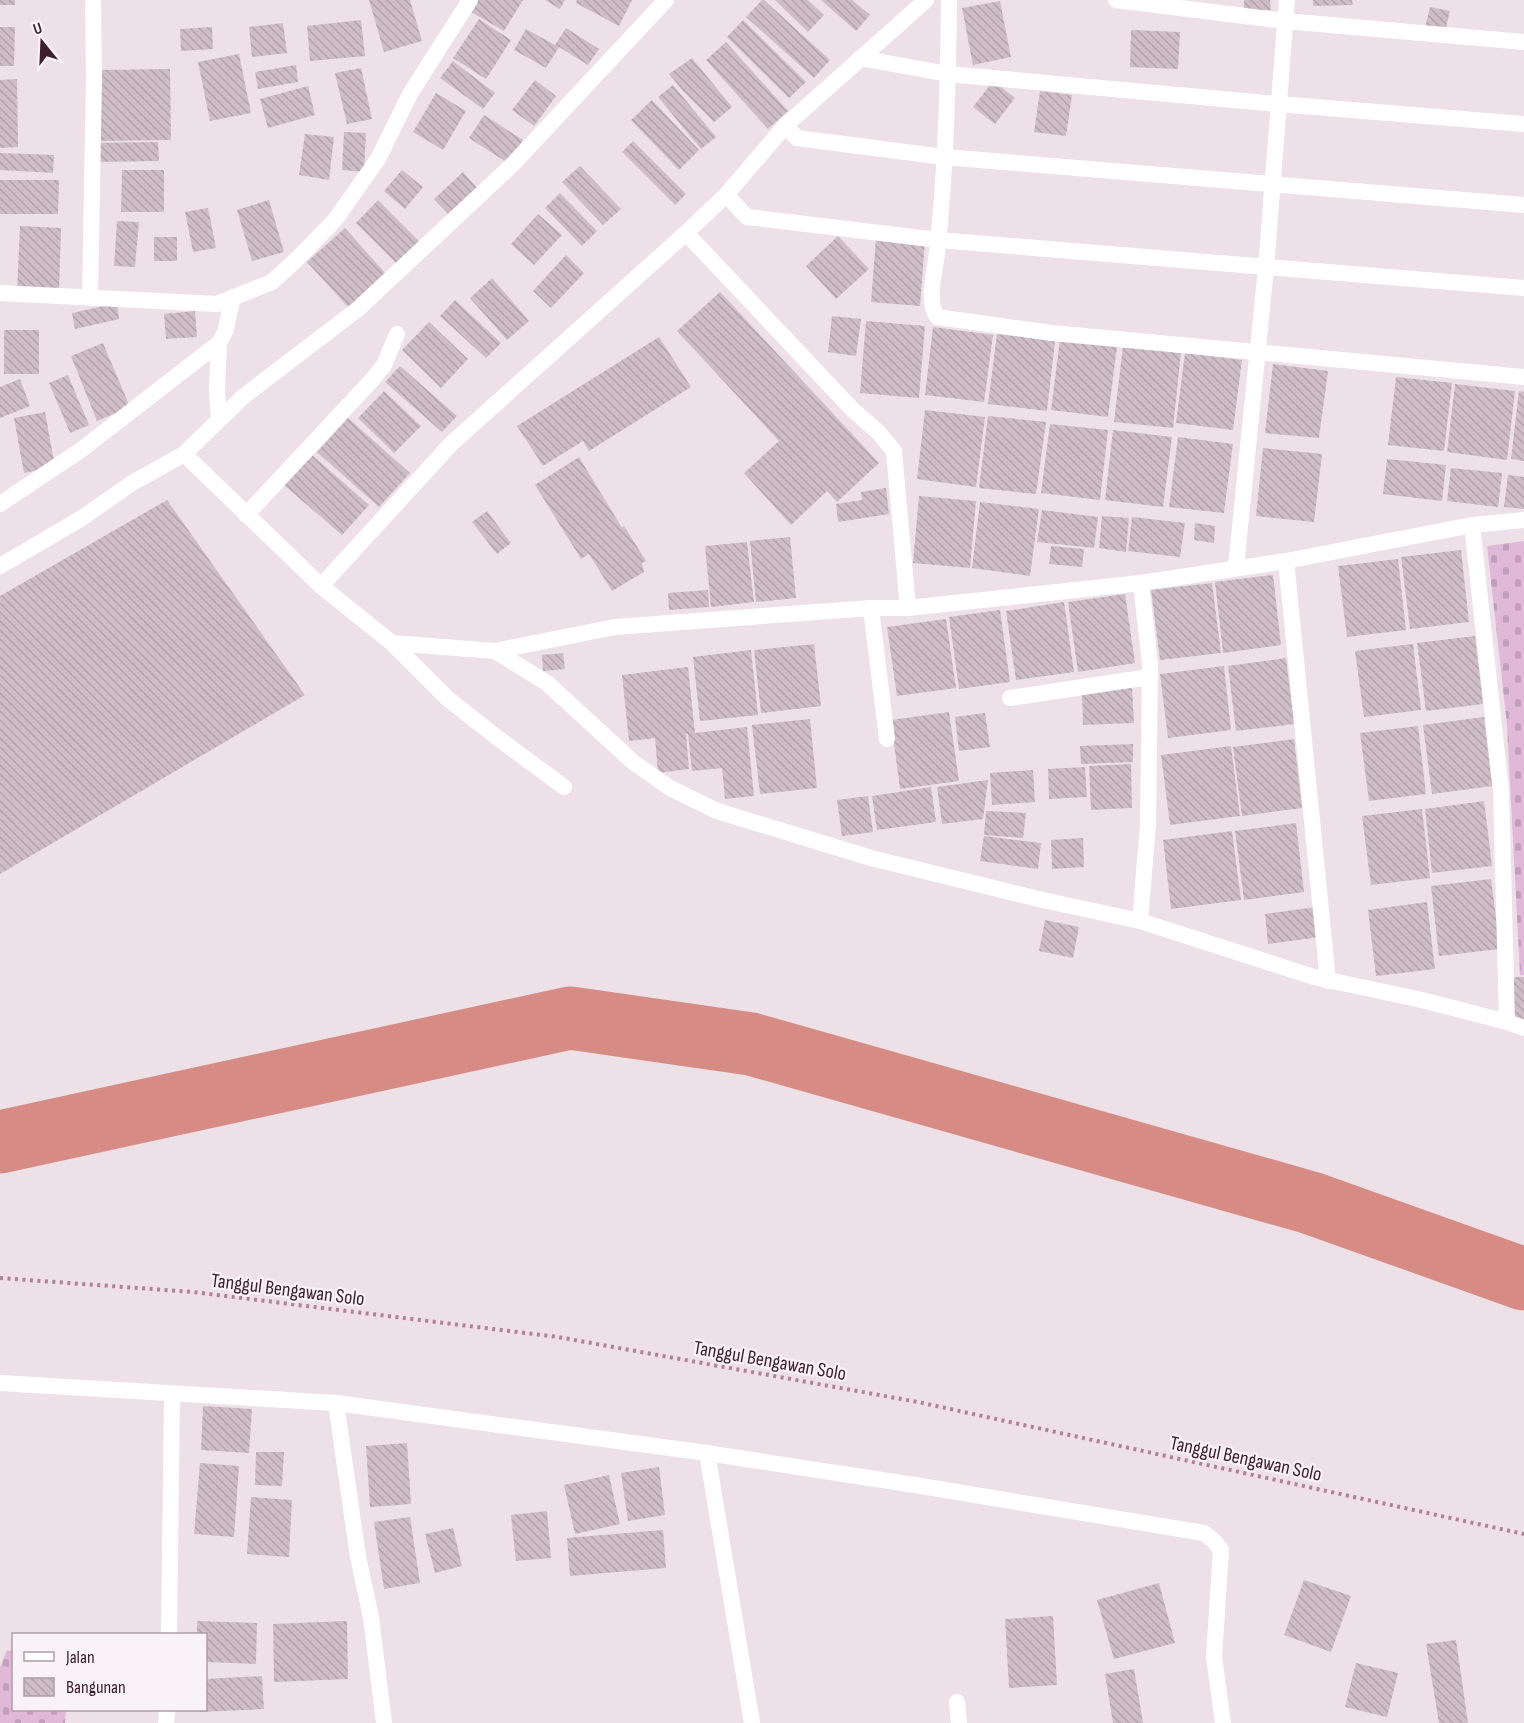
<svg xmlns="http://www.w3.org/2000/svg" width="1524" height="1723" viewBox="0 0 1524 1723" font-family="'Sofia Sans Condensed',sans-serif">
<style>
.cemetery{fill:url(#cemetery-stones)}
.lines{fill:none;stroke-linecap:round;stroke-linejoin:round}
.river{stroke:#d68c85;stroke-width:63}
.building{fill:url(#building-back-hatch)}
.path{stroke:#b37f93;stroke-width:4;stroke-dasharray:3 4.5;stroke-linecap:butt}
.minor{stroke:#fff;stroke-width:16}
.labels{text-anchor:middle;stroke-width:4.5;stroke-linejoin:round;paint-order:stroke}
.street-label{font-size:20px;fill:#3f202a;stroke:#f9f2f6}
</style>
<defs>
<pattern id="cemetery-stones" width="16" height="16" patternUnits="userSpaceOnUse" patternTransform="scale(1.5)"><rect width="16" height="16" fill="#e0b8d8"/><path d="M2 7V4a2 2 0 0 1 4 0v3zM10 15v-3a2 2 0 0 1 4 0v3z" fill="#c19eba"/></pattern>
<pattern id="building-back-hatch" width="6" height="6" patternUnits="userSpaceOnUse" patternTransform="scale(1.5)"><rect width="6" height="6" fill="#cebdc5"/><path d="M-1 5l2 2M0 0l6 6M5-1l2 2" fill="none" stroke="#b2a2a9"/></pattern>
</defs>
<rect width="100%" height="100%" fill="#ede1e7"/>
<g class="cemetery">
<polygon points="1524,541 1524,975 1520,975 1507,725 1487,546"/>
<polygon points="7,1650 13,1651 14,1710 66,1710 65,1723 0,1723 0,1667"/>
</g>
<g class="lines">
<polyline class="river" points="0,1142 570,1018 751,1044 1311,1203 1524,1279"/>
</g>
<g class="building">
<rect x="0" y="0" width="15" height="5"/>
<polygon points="369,0 410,0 422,41 384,52"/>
<polygon points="478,0 523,0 504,31 471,12"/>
<polygon points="545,0 565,0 560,9"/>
<polygon points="577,0 632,0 619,26 576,3"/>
<polygon points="762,0 764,0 830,60 814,78 746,17"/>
<polygon points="775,0 808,0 824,15 808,32"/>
<polygon points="821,0 852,0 870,15 856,31"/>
<polygon points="1244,0 1270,0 1271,10 1244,11"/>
<polygon points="1313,0 1352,0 1353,5 1313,6"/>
<polygon points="1000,1 1011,57 973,65 962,8"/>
<polygon points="1430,7 1450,11 1445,32 1425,28"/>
<polygon points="479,19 511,40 486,79 453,58"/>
<polygon points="361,20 365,56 310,61 307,26"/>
<polygon points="743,20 806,82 789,98 727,37"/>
<polygon points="283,23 287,53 252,57 249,27"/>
<polygon points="0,27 15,27 14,66 0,66"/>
<polygon points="212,27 213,49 181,51 180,29"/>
<polygon points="566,28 599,49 588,65 559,47 546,68 514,50 526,29 555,45"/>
<polygon points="1131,30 1180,32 1178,69 1130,67"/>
<polygon points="726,42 788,111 768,129 706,60"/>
<polygon points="239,54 251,113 210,121 198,62"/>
<polygon points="692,58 732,107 714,122 683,91 669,74"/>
<polygon points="453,61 495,93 483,109 440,78"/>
<polygon points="296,65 298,82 258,89 255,72"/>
<polygon points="361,68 372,119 347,124 335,73"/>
<polygon points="170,69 171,140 99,141 99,70"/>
<polygon points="17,79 18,147 0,148 0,80"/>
<polygon points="535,80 556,96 534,126 512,110"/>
<polygon points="993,81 1015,98 995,124 973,107"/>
<polygon points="673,85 716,137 701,149 658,97"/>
<polygon points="308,86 315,115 268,128 260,99"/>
<polygon points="1040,91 1072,95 1066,136 1034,132"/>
<polygon points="436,93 466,111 443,150 413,132"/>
<polygon points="652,100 699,150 679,170 631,120"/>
<polygon points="484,115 523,140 508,163 469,138"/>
<polygon points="344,132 366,133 364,172 342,170"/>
<polygon points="305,134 334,137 329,180 299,175"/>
<polygon points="633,141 686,194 675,205 622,152"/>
<polygon points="158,142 159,161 95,162 95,143"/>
<polygon points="0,153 54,155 53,173 0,170"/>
<polygon points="580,166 621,209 603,225 562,182"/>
<polygon points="122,170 164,170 164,212 121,212"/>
<polygon points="402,170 423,187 405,209 384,191"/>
<polygon points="463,172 479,190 450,216 434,199"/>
<polygon points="0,180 59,180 58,214 0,214"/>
<polygon points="560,193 597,231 582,246 545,208"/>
<polygon points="269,200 284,252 252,261 237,210"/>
<polygon points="378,200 420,242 398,265 356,223"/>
<polygon points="208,208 216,248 193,252 185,212"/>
<polygon points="538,214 562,235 534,265 511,244"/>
<polygon points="117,221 139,222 135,267 114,266"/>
<polygon points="20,226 61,228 59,293 17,292"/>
<polygon points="345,228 385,273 348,307 307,262"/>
<polygon points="838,236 869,269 836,299 806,266"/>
<rect x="154" y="237" width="23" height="24"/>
<polygon points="876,237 925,241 920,306 871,302"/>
<polygon points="566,255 584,273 551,308 533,291"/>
<polygon points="492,278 529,321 507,340 470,298"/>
<polygon points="720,292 879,463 837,502 827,491 791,525 744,473 779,441 677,331"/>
<polygon points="455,300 501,343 486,358 440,316"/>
<polygon points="117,303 119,319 75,329 72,313"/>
<polygon points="195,311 197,337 166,339 164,314"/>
<polygon points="832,316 861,319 856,356 828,352"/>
<polygon points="866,321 925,326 919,398 860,393"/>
<polygon points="429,322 468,359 441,388 402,350"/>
<polygon points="933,327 993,335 984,402 925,395"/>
<rect x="4" y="330" width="35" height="44"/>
<polygon points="997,334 1055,341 1047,411 988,404"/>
<polygon points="659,337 691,387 589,451 583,441 543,466 517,426"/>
<polygon points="1060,339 1117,347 1108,417 1051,410"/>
<polygon points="103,343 130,407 97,421 71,356"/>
<polygon points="1123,346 1181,353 1173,428 1114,422"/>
<polygon points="1185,353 1242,360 1233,430 1176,423"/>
<polygon points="1273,364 1328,371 1319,438 1265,433"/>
<polygon points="400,366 457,416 442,432 385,382"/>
<polygon points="68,375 89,425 70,433 49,383"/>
<polygon points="1396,377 1452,383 1444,451 1388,445"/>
<polygon points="20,379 30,406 0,418 0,387"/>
<polygon points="1455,384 1515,391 1507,460 1447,452"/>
<polygon points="384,391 421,426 394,453 358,418"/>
<polygon points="1519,391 1524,392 1524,461 1511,459"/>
<polygon points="925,410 985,417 976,487 917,479"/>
<polygon points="45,412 55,467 24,473 14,418"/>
<polygon points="988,416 1046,422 1036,494 979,488"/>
<polygon points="348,418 410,473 379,507 317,452"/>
<polygon points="1050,424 1108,430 1100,500 1041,493"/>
<polygon points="1113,430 1172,437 1163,507 1105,500"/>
<polygon points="1178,437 1233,444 1224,513 1169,507"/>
<polygon points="1263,448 1322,454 1314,522 1256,516"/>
<polygon points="311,454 369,505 342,535 284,485"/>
<polygon points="579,457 622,528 624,526 646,561 642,563 644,572 612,591 589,554 581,559 535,485"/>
<polygon points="1387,459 1446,465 1442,501 1383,494"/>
<polygon points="1451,468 1502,473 1498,507 1447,501"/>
<polygon points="1508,475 1524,477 1524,509 1504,507"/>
<polygon points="886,488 889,514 838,522 836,504 862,500 861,492"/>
<polygon points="919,496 976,501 970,568 913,563"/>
<polygon points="167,500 305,695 0,874 0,596"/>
<polygon points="980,502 1039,509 1030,576 972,568"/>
<polygon points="1042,510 1098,517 1094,548 1037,542"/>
<polygon points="487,511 511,543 497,554 472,522"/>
<polygon points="1102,516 1129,518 1126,552 1099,548"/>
<polygon points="1132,517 1185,523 1180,557 1128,551"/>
<polygon points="1195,523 1215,526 1214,543 1194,540"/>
<polygon points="790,537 796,598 756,602 750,541"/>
<polygon points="747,542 754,602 711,607 705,546"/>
<polygon points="1051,546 1084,549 1082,567 1049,564"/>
<polygon points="1461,550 1469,622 1410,629 1401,557"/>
<polygon points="1398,559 1406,630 1347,637 1338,566"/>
<polygon points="1273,575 1281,645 1223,653 1215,582"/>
<polygon points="1212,583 1221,653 1160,660 1151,590"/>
<polygon points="708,590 709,607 669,610 668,593"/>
<polygon points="1125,594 1135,663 1078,672 1068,602"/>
<polygon points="1064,602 1074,672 1016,680 1006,611"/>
<polygon points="1000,610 1010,682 959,689 949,617"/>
<polygon points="946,619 956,688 897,696 887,627"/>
<polygon points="1475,636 1483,704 1426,711 1417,643"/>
<polygon points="814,644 821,706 761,713 754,650"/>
<polygon points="1413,644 1421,710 1364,717 1355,651"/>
<polygon points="751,650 758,715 700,721 693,657"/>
<polygon points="563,653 565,669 543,671 542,655"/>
<polygon points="1286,658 1294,724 1236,731 1228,666"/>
<polygon points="1224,666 1231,730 1168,738 1160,674"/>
<polygon points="688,667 695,733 747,727 754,796 725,799 722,768 692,771 688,734 686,734 689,769 658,773 655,738 629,741 622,675"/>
<polygon points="1132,688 1134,723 1083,725 1082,690"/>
<polygon points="949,712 959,781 900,789 891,720"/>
<polygon points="985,713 990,747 959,751 955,717"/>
<polygon points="1484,717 1492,786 1432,794 1423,725"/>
<polygon points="810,719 817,788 760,794 752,725"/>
<polygon points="1418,726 1426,794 1369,801 1360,733"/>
<polygon points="1294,739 1302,808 1242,816 1233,747"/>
<polygon points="1133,744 1133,762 1081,764 1080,746"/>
<polygon points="1231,746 1240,816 1170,825 1161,755"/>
<polygon points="1131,764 1132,808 1091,810 1089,766"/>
<polygon points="1085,767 1087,797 1049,799 1048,769"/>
<polygon points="1033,770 1035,802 992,805 990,773"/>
<polygon points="988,780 983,819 942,824 937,787"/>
<polygon points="931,787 936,822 877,830 872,796"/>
<polygon points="868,796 873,832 842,836 837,800"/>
<polygon points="1484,801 1492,866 1432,873 1425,809"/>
<polygon points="1422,809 1430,878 1371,885 1362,816"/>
<polygon points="986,811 1026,813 1023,838 984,835"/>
<polygon points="1296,823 1304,892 1244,900 1235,831"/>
<polygon points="1232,831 1241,900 1171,909 1163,840"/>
<polygon points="984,836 1041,843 1038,869 980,861"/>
<polygon points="1083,838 1084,867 1052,869 1051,840"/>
<polygon points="1491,879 1500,949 1439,956 1431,886"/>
<polygon points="1427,902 1435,969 1376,976 1368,910"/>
<polygon points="1316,907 1320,937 1268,944 1265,914"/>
<polygon points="1045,920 1079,927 1073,958 1039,951"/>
<polygon points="1514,977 1524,977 1524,1021 1514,1018"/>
<polygon points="203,1406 252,1409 249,1453 201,1450"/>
<polygon points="407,1443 411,1504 370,1507 366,1446"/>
<polygon points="256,1452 284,1452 282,1486 255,1485"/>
<polygon points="200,1463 239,1466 234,1537 194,1534"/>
<polygon points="659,1467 665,1515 628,1521 621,1473"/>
<polygon points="609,1475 620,1524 575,1534 564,1485"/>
<polygon points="251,1497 292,1500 289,1557 247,1554"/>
<polygon points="547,1511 551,1558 516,1561 511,1515"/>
<polygon points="410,1517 420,1583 384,1589 374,1522"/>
<polygon points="453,1528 462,1566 435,1573 425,1534"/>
<polygon points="663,1530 666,1568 570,1576 567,1538"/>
<polygon points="1304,1580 1351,1596 1331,1652 1284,1635"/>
<polygon points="1159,1583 1175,1643 1114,1659 1097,1600"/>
<polygon points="1053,1616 1057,1685 1009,1688 1005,1619"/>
<polygon points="197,1621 257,1623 256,1664 206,1662 206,1634 197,1634"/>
<polygon points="347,1621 348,1679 274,1682 273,1624"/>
<polygon points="1456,1640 1468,1723 1439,1723 1426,1644"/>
<polygon points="1356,1663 1398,1673 1387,1717 1345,1707"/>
<polygon points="1134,1669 1143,1723 1113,1723 1105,1674"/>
<polygon points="262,1676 264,1709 200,1712 200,1710 206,1710 206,1679"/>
</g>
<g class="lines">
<polyline class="path" points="0,1278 193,1292 558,1337 918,1402 1524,1534"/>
<g class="minor">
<path d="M949 0C948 84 946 170 937 253 935 272 926 300 937 317L1052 333 1524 377"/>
<polyline points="1116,0 1285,21 1524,42"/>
<polyline points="860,58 948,74 1278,104 1524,124"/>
<polyline points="785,126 797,138 944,157 1524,205"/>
<polyline points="726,195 747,217 938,240 1524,288"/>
<polyline points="686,233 852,409 878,432 894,451 908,608"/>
<polyline points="0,293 217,304 272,282 296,260 335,220 378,159 410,94 470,0"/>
<polyline points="90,298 94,78 93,0"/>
<polyline points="219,343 217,390 219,419"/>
<polyline points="184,454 321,586 392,643 447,698 495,736 564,787"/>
<polyline points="0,504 81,450 219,343 225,332 233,297"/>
<polyline points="246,515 372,380 384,365 397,334"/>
<polyline points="1472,525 1501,790 1507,1022"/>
<polyline points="1286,561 1328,981"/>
<polyline points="0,566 82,518 132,483 184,454 244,396 358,309 512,165 666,0"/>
<polyline points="1236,567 1266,268 1287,0"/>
<polyline points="321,586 452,443 686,233 726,195 785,126 926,0"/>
<polyline points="871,608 887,739"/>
<polyline points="392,643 495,651 615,627 871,608 908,608 1141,583 1286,561 1472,525 1524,520"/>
<polyline points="495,651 547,683 633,762 670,788 717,811 871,858 1043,900 1140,921 1314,977 1422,1000 1507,1022 1524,1028"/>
<polyline points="1010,698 1149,677"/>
<polyline points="1140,921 1148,824 1150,664 1141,583"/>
<polyline points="0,1383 336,1403 707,1453 921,1486 1204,1533 1214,1541 1221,1550 1214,1657 1223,1723"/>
<polyline points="336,1403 358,1557 371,1617 384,1723"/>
<polyline points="707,1453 752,1723"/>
<polyline points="169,1634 172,1394"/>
<polyline points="957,1702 959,1723"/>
<polyline points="166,1723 167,1710"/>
</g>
</g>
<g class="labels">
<g class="street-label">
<text transform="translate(288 1289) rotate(7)" y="7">Tanggul Bengawan Solo</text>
<text transform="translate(770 1360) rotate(10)" y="7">Tanggul Bengawan Solo</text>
<text transform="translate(1246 1458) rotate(12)" y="7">Tanggul Bengawan Solo</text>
</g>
</g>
<rect x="12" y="1633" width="195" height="78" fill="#f9f2f6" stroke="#af9ea4" stroke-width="1.5"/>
<rect x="24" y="1652" width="30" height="9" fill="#ffffff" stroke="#af9ea4" stroke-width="1.5"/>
<text x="66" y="1663" font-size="18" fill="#3f202a">Jalan</text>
<rect x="24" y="1678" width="30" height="18" fill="url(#building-back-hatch)" stroke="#af9ea4" stroke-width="1.5"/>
<text x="66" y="1693" font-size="18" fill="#3f202a">Bangunan</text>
<g transform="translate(42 42) rotate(342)" stroke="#f9f2f6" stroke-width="4.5" paint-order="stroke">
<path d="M0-4.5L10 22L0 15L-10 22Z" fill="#3f202a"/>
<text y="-9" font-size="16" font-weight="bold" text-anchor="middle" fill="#3f202a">U</text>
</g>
</svg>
